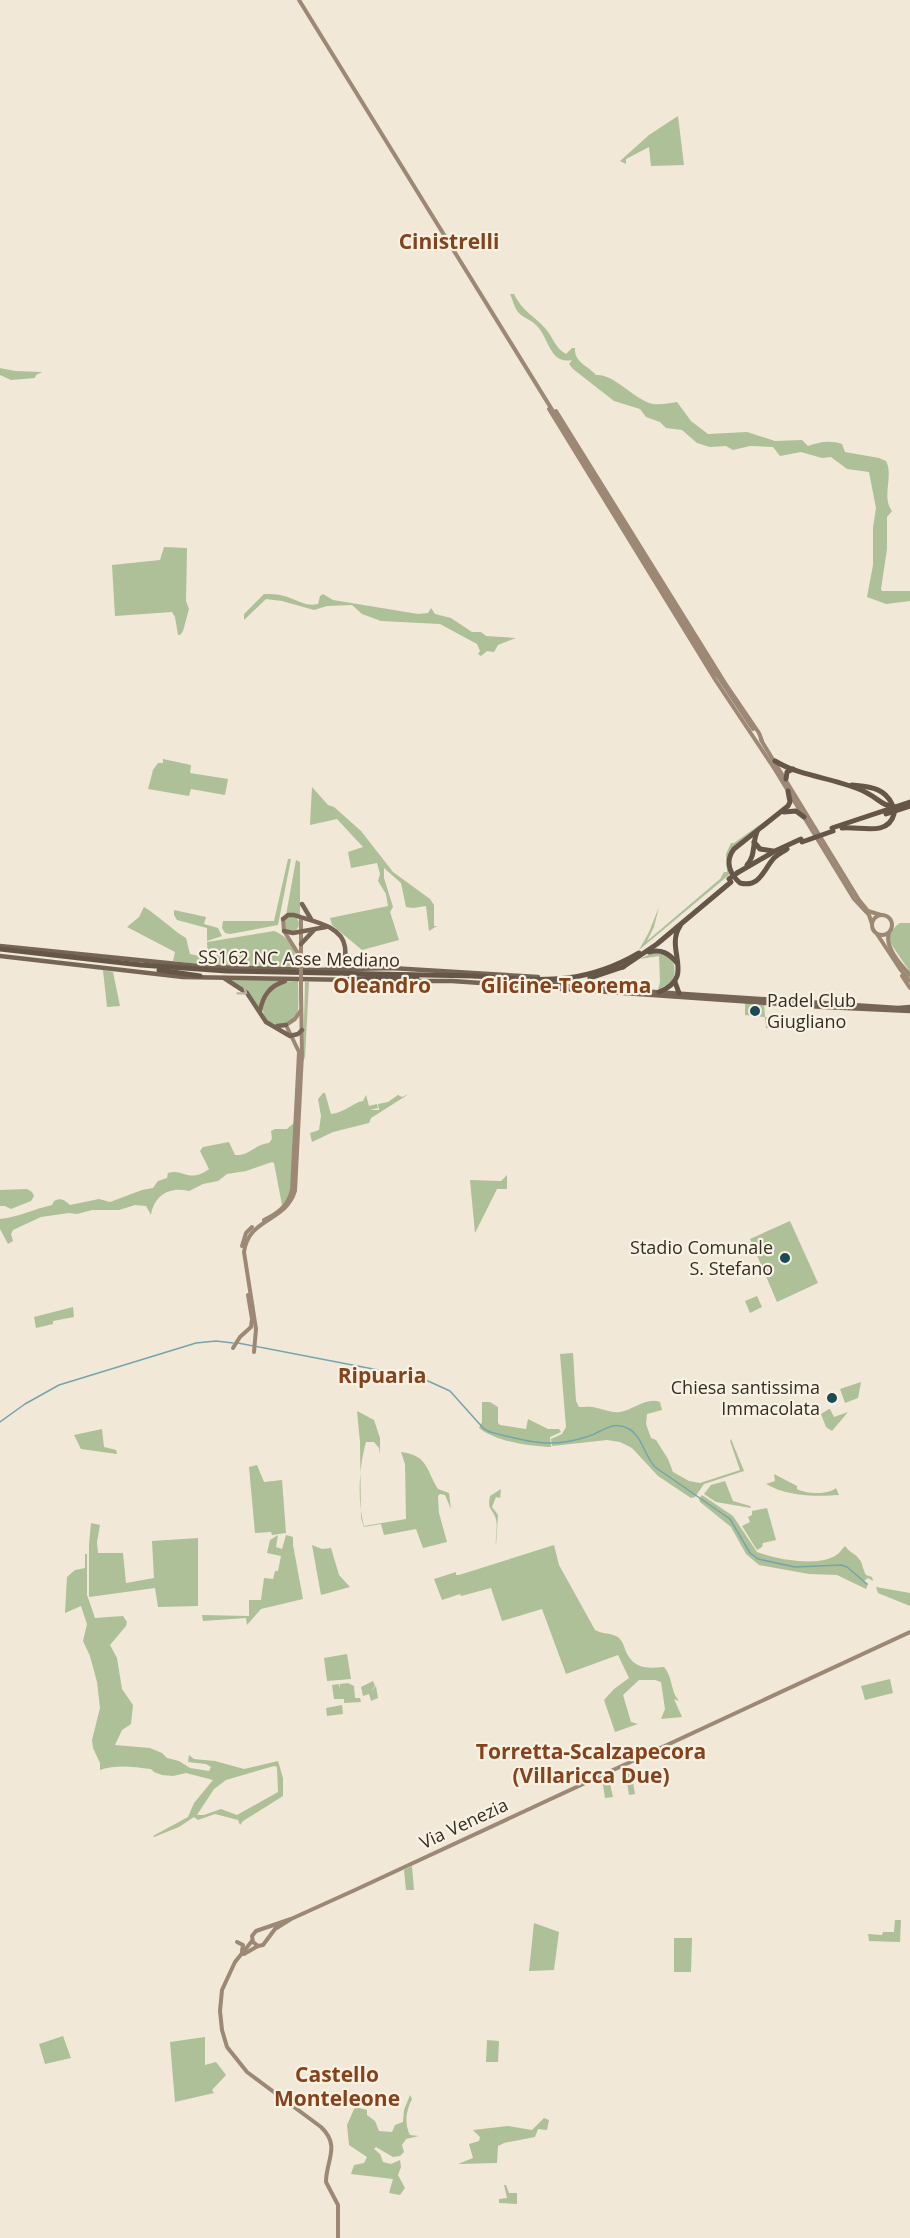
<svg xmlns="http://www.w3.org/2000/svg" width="910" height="2238" viewBox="0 0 910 2238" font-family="'Open Sans',sans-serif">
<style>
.green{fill:#adc097;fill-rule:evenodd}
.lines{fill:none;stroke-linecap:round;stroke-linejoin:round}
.stream{stroke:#75a4ae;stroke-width:1.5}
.secondary{stroke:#9c8874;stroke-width:4}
.primary{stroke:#766555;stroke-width:4.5}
.trunk{stroke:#665648;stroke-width:5}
.secondary-bridge{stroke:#9c8874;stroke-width:4}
.trunk-bridge{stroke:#665648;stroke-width:5}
.oneway{stroke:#beb3a3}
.poi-dot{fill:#1a4a55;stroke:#f9f2e3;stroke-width:2}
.labels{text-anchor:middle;stroke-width:4.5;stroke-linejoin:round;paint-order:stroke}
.street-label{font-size:18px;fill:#342c25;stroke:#f9f2e3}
.poi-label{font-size:18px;fill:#342c25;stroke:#f9f2e3;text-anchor:end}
.quarter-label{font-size:21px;font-weight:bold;fill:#84431d;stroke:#f9f2e3}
</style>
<rect width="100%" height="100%" fill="#f1e8d7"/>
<g class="green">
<polygon points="678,116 684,165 651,166 649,147 626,159 626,164 620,161 649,135"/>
<path d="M510 294H514C523 312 532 314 545 328 553 337 555 348 566 354L572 348H575C574 363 589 366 596 375 615 374 633 399 653 404 661 405 670 403 677 402L691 421 708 434 747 432 775 441 802 440 808 446C819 442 831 440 842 444L845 452 879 458 886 461C894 476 881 497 892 511L887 517V549L881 589 882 591H910V601L886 604 867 597 873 565V528L876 508 869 472 847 469 831 457 822 458 801 452 780 456 773 447 750 446 733 450 726 446 710 447 697 443 682 430 666 428 660 422 646 417 640 409 614 401 573 369 569 364 572 360C550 365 549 338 537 326 532 320 523 318 518 312 514 307 513 300 510 294Z"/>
<polygon points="0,368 15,371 42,372 36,375 35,378 11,380 0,375"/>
<polygon points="164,547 187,548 186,601 189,609 183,631 180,635 178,635 175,617 172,612 115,616 112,565 160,560"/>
<path d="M264 594C270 594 277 594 284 596 296 599 305 607 318 604L320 596 323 594 333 600 418 614 428 613 431 608 435 614 451 618 472 632H481L486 636 516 638 498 645 494 652 487 651 481 656 478 654 480 651 477 644 440 624 381 621 362 614 352 605 327 606 314 610 282 601 266 599 244 620V614Z"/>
<polygon points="163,759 191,765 190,773 228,779 225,795 191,789 189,796 148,789 153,770 158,763 163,763"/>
<polygon points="312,787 328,805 334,807 361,831 393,872 430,899 434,905 434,926 437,926 429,931 426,906 413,908 406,907 401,883 384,868 384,878 393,907 390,912 399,940 362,950 332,925 330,918 388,906 386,894 378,881 380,874 377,863 351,868 348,852 363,847 337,819 310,825"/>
<polygon points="785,807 732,849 730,874 639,950 649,932 659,907 654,927 647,941 720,879 724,872 727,872 726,854 731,843 734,843"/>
<polygon points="288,859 291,859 278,925 230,934 225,933 222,928 223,921 274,921"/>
<polygon points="296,860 300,862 300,915 286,915"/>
<path d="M144 907C159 916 171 929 186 938L190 954 208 958 207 942 274 931C290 937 298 952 298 968L211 966 173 961 175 952 127 927 139 917Z"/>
<polygon points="174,910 206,917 204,924 218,928 222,936 207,941 207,928 177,920 174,915"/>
<circle cx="291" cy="924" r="8"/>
<path d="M900 923H910V972L889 941C889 935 894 926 900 923Z"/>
<path d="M652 953C671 953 678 963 673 981L658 990 660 982 659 956 640 959Z"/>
<polygon points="103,970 113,972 120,1006 107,1007"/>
<polygon points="229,979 280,980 280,981 266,991 259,1007 250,995"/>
<path d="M298 981C298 990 299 1001 298 1010 294 1028 264 1030 263 1010 262 1005 266 997 268 992L286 982Z"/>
<polygon points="305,982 309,982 305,1057 303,1062"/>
<polygon points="745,1003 764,1004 765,1017 781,1017 782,1029 766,1028 765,1017 745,1015"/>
<path d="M323 1093H325L331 1114C344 1113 352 1103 363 1101L366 1095 369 1106 377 1104 378 1108 370 1110H379L378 1104 388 1102 398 1095 402 1097 409 1094 371 1118 369 1123 333 1132 312 1142 310 1133 319 1130 321 1116 318 1099Z"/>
<path d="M295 1122 290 1196 282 1205 274 1163 272 1162 246 1171 227 1174 218 1181 203 1184 189 1191C170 1186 154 1195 151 1215L146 1206 135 1205 119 1210H92L77 1214 69 1213 41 1217 13 1230 11 1234 13 1241 8 1244 0 1229V1219C19 1217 34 1209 52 1205L54 1201C61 1197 65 1200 70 1205L99 1199 110 1202 142 1190 153 1188 158 1181 167 1178 168 1173C183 1168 189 1184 209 1169L200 1151 203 1147 229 1142 235 1155C249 1156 256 1144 269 1143L272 1139 271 1131 275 1129H287Z"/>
<polygon points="507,1175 507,1189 497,1189 475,1233 470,1180 501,1181"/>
<polygon points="27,1189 32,1192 34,1196 31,1201 11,1209 5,1206 0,1206 0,1190"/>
<polygon points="790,1221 818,1283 777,1302 750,1239"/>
<polygon points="757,1296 762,1307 750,1313 745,1301"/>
<polygon points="73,1307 74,1317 53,1321 53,1324 36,1328 34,1317"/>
<path d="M573 1353 576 1401 579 1407C585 1407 591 1406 597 1408 606 1410 612 1413 620 1412 634 1410 646 1397 660 1402L662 1410 647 1414 646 1424 651 1438 656 1440 668 1459 673 1472 689 1481 700 1483 740 1470 730 1441 731 1439 744 1471 704 1484 695 1497 691 1498 658 1476 632 1448 620 1442 607 1440 552 1446 551 1439 562 1434 566 1427 560 1354Z"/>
<polygon points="861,1382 858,1398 845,1403 840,1389"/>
<path d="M482 1402H490L498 1407V1423L500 1425 526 1429 528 1419 548 1429H559L561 1432 550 1437 551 1447C529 1446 497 1442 479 1428L482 1422Z"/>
<polygon points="829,1409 830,1409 834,1417 848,1412 832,1431 826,1427 821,1414"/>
<path d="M357 1411 374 1420 380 1438V1455L379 1448 374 1442H366C359 1467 357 1500 364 1526L406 1519 405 1464 401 1452C428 1455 426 1470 438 1489L449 1493 451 1509 445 1495 440 1494 438 1496 439 1513 447 1542 423 1548 416 1529 384 1535 381 1524 364 1527 361 1518 360 1442Z"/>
<polygon points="102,1429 104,1447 116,1450 117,1454 81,1449 74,1435"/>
<polygon points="257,1465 264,1482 282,1480 286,1533 272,1535 271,1532 255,1533 249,1467"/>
<path d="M774 1474 797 1486V1489C806 1494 829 1495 836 1488L839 1495C816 1497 786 1496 766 1484L775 1481Z"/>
<polygon points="725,1481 733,1501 750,1506 751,1508 716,1502 704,1494 711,1485"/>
<path d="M501 1489 500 1498 496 1497 492 1507 498 1515 496 1546C495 1538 498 1527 496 1519 492 1507 487 1510 490 1496Z"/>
<path d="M702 1495 733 1516 757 1552C777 1559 815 1567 835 1556 839 1554 842 1549 845 1546 851 1554 855 1553 859 1559 863 1563 862 1568 866 1575L872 1577 873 1581 868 1578 864 1581 868 1584 866 1589 837 1575 809 1574 759 1565 746 1554 731 1527 700 1502 699 1499Z"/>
<polygon points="767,1508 776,1540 763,1543 762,1547 757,1550 742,1526 750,1522 748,1517 752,1515 752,1511"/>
<polygon points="91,1523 100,1525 97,1542 98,1553 123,1553 126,1583 154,1578 152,1541 198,1538 198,1606 158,1607 155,1588 89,1597 89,1545"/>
<polygon points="278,1535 276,1547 282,1549 286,1535 293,1537 293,1545 303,1599 261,1609 247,1625 246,1618 203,1621 202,1615 249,1616 249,1600 261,1600 264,1578 273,1579 275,1571 278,1571 281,1556 267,1553 270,1540"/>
<polygon points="312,1545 322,1549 331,1548 339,1575 350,1587 321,1595"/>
<path d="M554 1545 559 1565 595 1630C602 1634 611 1633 618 1637 624 1642 624 1648 627 1654 636 1670 648 1668 664 1667 673 1677 670 1691 679 1701L674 1699 682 1717 661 1719 665 1709 661 1682 655 1680H639L623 1695 631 1722 638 1724 615 1732 604 1700 614 1689 629 1678 618 1655 566 1674 542 1609 502 1621 491 1588 461 1596 460 1594 442 1600 434 1579 456 1572V1575H459Z"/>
<path d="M85 1554H87V1595L95 1618 123 1616 127 1622 126 1626 110 1645 117 1658 122 1689 133 1705 131 1724 122 1730 115 1745 150 1748 162 1753 167 1758 179 1761 190 1768 209 1771 211 1767 206 1764 188 1762 189 1755 194 1759 215 1761 244 1769 278 1761 283 1778V1796L243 1821 240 1825 238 1820 215 1814 198 1820 194 1817 179 1827 154 1837 153 1836 188 1817 194 1803 213 1780 186 1773 173 1776 162 1775 154 1772 151 1769C133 1767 118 1764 100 1770V1763L93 1748 92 1740 100 1708 97 1682 90 1656 83 1641 87 1624 81 1606 65 1613 67 1577 75 1570 85 1568ZM274 1766 277 1767 278 1792 237 1815 221 1809 204 1815H197L214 1789 226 1780Z"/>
<polygon points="876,1587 910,1593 910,1606 878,1593"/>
<polygon points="347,1654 351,1679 327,1681 324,1658"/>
<polygon points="890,1679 893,1693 865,1700 861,1686"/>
<polygon points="373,1681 375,1686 371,1692 376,1686 378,1698 371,1701 369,1694 363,1696 361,1687"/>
<polygon points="348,1683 354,1686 355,1698 360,1698 361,1702 344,1703 344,1699 334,1699 332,1685 339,1684 340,1689 340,1684"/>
<polygon points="342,1705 343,1714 327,1716 326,1708"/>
<polygon points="631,1770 635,1794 629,1795 625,1771"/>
<polygon points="608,1775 613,1797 605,1798 602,1778"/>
<polygon points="412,1866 414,1890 406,1890 404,1870"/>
<polygon points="895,1920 901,1920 900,1942 869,1941 868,1934 882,1935 883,1932 894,1932"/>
<polygon points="534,1923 559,1932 554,1970 529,1971"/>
<polygon points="674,1938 692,1938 691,1972 674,1972"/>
<polygon points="63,2036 71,2058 45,2064 39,2044"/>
<polygon points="205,2037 205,2065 216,2062 226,2075 212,2090 214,2093 175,2102 170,2042"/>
<polygon points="487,2040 499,2041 498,2062 486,2062"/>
<path d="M410 2095 412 2099C406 2111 404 2123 410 2135L419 2136 406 2139 402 2145 404 2152 400 2156 393 2157 376 2147 374 2149 380 2154 383 2162 391 2164 400 2160 401 2167 398 2175 405 2188 400 2195 389 2193 393 2179 351 2174 354 2165 364 2163 367 2157 349 2145 347 2125 355 2107 367 2110V2115L375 2121 379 2131 392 2132 395 2125 403 2122 404 2110Z"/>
<polygon points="544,2118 549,2120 547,2130 538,2129 535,2137 504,2143 498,2146 497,2163 458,2164 473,2158 469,2144 479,2141 480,2137 473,2130 508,2126 532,2130"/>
<polygon points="504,2185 506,2185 509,2193 517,2193 517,2204 499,2203 499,2199 507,2198"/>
</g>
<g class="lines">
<g class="stream">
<path d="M238 1343 399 1374 428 1381 450 1391 484 1429 490 1432C526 1441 549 1449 586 1437 602 1433 612 1419 629 1429 642 1436 645 1457 655 1467L730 1519 750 1553 758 1559 795 1567 841 1565 847 1567 867 1584"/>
<polyline points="0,1422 25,1404 59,1385 196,1343 216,1341 233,1343"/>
</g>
<g class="secondary">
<polyline points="299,0 714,672"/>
<polyline points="549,409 716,681 774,768 854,899 869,915 872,924"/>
<polyline points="556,411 725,683 759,733 762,741"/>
<polyline points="717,675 753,729"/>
<polyline points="761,740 859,900 868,911 881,915"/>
<circle cx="882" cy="925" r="10"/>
<polyline points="283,919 284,931 301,958"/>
<path d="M889 933C884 947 901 965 910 975"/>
<polyline points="877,934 900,969 910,981"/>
<polyline points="301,957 301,918"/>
<polyline points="902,976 910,988"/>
<path d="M264 1220C278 1213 288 1206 292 1190L299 1052 286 1025 295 1019 301 1010"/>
<polyline points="242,1246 246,1233 252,1227"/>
<polyline points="233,1348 240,1337 251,1327 252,1319 248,1295"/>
<path d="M254 1352 256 1329 244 1252C249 1217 285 1223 295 1191L302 1054 301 991"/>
<polyline points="291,1919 275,1929 263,1945 258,1946 253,1942 252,1936 256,1931 291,1919 355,1890 910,1632"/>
<path d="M252 1941 235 1962 222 1990 220 2011 222 2030 227 2047 247 2072 321 2127C341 2146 326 2160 326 2182L338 2205V2238"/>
<polyline points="237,1942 243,1945 242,1951"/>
<polyline points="244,1954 258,1946"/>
</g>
<g class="primary">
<polyline points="302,904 311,919"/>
<path d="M283 919 288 915H294C311 921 342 925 345 947 346 957 344 962 351 970"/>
<polyline points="284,931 293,933 326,927"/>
<polyline points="301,944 314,930"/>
<polyline points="0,946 207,967 315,970 391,968 538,977"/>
<polyline points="0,956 183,977 353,980"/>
<polyline points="328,968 339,962 344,954"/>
<polyline points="224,978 247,993 266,1022 290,1036 298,1034 302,1030"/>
<polyline points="549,980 563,986 898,1008 910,1007"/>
<polyline points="364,981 452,981 824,1007 910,1011"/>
<path d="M260 1011C263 995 270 986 285 981"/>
<polyline points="277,1026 286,1025"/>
</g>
<g class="trunk">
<path d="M775 761C803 778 839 778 867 793 879 799 882 806 896 807"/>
<polyline points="786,779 787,772 793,769"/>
<path d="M852 785C869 787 884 787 892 804"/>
<polyline points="784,812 796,811 804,817"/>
<polyline points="886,814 910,806"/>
<polyline points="832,828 910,802"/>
<path d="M842 828C860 826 888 837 894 814"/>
<polyline points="754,842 760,849 773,851"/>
<path d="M787 849C783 852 778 854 774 858 763 870 760 888 740 883 729 873 725 861 734 849L788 806 790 802 788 791"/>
<path d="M747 865C756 855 752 843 757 832"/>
<polyline points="737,873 775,851 801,839"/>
<polyline points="0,949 141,965 227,971 475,976"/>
<path d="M649 952C661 949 669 953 677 963"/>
<polyline points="623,967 657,944 731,882"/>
<polyline points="159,970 200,976"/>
<polyline points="350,979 417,977"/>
<polyline points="675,982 679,993"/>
<path d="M659 992C697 977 664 950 680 926"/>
</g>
<g class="secondary-bridge">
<polyline points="714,672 717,675"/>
<polyline points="301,991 301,958"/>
</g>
<g class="trunk-bridge">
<polyline points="802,842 833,831"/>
<polyline points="729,879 737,873"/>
<path d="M475 976C539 980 581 987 639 953"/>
<polyline points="590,978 623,967"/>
</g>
</g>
<defs><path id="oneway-chevron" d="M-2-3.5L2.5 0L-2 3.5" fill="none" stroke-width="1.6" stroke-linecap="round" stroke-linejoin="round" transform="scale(1.5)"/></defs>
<use class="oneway" href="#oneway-chevron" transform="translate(243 991) rotate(37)"/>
<g class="poi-dot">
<circle cx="755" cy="1011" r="6"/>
<circle cx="785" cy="1258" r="6"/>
<circle cx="832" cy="1398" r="6"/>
</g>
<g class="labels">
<g class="street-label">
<text transform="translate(299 959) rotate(1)" y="6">SS162 NC Asse Mediano</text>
<text transform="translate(464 1824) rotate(-25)" y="6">Via Venezia</text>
</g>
<g class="poi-label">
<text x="767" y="1007" text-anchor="start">Padel Club<tspan x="767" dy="21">Giugliano</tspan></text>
<text x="773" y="1254">Stadio Comunale<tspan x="773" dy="21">S. Stefano</tspan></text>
<text x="820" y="1394">Chiesa santissima<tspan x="820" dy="21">Immacolata</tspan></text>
</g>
<g class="quarter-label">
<text x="449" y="249">Cinistrelli</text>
<text x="382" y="993">Oleandro</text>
<text x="566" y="993">Glicine-Teorema</text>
<text x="382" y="1383">Ripuaria</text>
<text x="591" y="1759">Torretta-Scalzapecora<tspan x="591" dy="24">(Villaricca Due)</tspan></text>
<text x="337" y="2082">Castello<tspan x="337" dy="24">Monteleone</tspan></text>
</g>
</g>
</svg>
